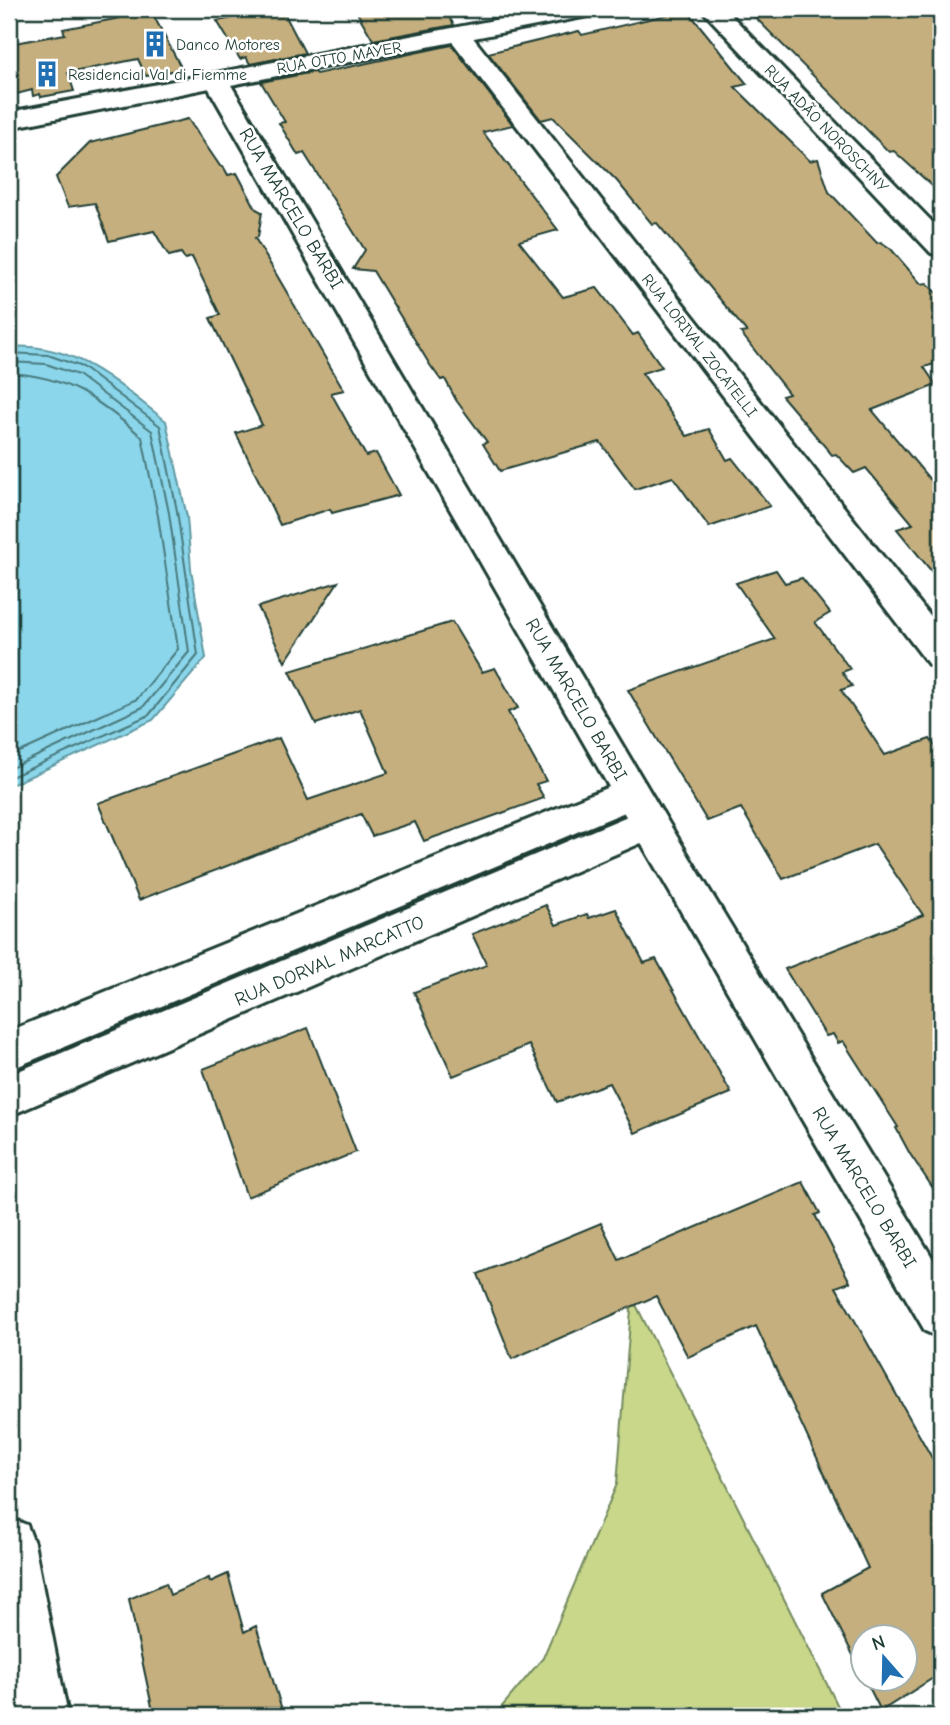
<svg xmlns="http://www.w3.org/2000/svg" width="950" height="1725" viewBox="0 0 950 1725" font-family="'Comic Neue',sans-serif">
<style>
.green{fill:#c8d78a;stroke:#748a5f;stroke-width:2}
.water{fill:#8bd6eb;stroke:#6099a2;stroke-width:2}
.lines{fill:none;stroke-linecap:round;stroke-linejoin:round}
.shore{stroke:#4a7a7d;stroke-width:2}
.building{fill:#c6af7e;stroke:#1f3d34;stroke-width:2}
.street-casing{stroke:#1f3d34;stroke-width:6}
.secondary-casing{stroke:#1f3d34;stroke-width:6}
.street{fill:#fff;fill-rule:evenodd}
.secondary{fill:#fff;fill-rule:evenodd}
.labels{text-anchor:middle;stroke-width:5;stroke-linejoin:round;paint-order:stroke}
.far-poi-label{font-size:16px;fill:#1f3d34;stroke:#fff;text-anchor:start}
.far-street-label{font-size:16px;fill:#1f3d34;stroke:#fff}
.street-label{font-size:19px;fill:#1f3d34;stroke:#fff}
</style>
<rect width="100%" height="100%" fill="#fff"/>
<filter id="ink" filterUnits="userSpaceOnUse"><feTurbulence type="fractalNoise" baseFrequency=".0143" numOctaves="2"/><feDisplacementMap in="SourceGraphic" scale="14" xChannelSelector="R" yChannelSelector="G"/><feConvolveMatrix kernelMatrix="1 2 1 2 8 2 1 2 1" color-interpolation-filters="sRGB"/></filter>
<g filter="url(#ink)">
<polygon class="green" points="632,1297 843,1716 494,1716 543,1658 617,1484"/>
<path class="water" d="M9 347C76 342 116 383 166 421L187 517 191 569 206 658 153 720 9 786Z"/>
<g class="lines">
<g class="shore">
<polyline points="9,353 48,355 82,367 160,426 177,511 198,655 149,715 9,778"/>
<polyline points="9,362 46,364 78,375 152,431 169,513 189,652 143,707 9,769"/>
<path d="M9 373C68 376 99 400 142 437L158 516 178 649 137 699 9 757"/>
</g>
</g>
<g class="building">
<polygon points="116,9 150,9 182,69 146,76 138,59 68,73 74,91 41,97 40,94 33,96 32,90 9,96 9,44 65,34 63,29 120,18"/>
<polygon points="282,9 305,53 250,64 246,57 240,59 217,21"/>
<polygon points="355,9 444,9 454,25 373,40"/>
<polygon points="747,9 941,9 941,194 894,151 889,152"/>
<polygon points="687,10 747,84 735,87 810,161 818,159 829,192 877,243 881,242 891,249 921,284 927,283 941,298 941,362 924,367 936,385 872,410 941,493 941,583 897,529 913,524 866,468 854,473 836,454 832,455 782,396 789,394 741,333 747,332 657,223 652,224 617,181 553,117 541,120 488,53 579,31 582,35"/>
<polygon points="452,45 513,125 483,132 558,230 519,241 563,297 597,288 633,335 638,333 662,367 642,373 687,436 709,429 727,460 732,458 770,506 709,527 673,477 635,489 600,442 500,471 483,444 487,442 456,400 445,379 441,380 430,365 373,271 353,269 365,250 304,153 298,155 279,123 285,122 261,82 314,72 316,74"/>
<polygon points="188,119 220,166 223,166 228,175 237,173 256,209 262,212 258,237 255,238 344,390 331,393 366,456 376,453 399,495 332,513 330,509 280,525 236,433 262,425 210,318 220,315 192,257 185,259 181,253 169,256 154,231 109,241 95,203 68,207 56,177 90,143"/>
<polygon points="776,570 785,583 802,578 830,613 815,622 850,669 842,672 852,686 841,690 885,755 930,739 941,754 941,1200 910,1154 896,1128 898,1127 843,1041 838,1043 833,1034 826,1036 785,969 923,915 875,844 783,879 741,808 707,821 628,690 775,639 736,583"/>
<polygon points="338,582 285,662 258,607"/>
<polygon points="452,622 482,672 495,668 518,708 508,712 546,781 536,784 544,798 424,841 415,822 372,836 361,814 139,900 98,803 279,738 308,800 388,773 360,709 316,724 290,671"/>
<polygon points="546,905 556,925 587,914 589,918 616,909 644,963 656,959 731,1093 635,1133 609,1083 557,1102 529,1045 453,1076 414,992 487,965 472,934"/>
<polygon points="308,1028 356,1152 247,1197 203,1069"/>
<polygon points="803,1182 820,1213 815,1215 850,1282 836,1287 941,1474 941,1673 881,1711 865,1679 905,1679 905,1637 863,1637 863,1675 822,1593 868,1568 756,1326 688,1357 656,1296 512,1359 478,1274 601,1223 619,1260"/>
<polygon points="228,1574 244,1632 256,1626 284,1716 154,1716 129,1599 166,1583 170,1595 209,1578 210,1582"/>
</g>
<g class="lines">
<g class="street-casing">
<g id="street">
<polygon points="701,9 725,9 941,231 941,255 931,253"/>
<polygon points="459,28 467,30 941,630 941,668 929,665 451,40 447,35 451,30"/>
<polygon points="216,73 225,75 228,80 225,85 9,128 9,112"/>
<polygon points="631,778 644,782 650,793 644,804 9,1070 9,1031"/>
<polygon points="649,807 662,812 668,823 662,834 9,1116 9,1075"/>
<polygon points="9,1518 27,1525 34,1543 68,1716 14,1716 9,1685"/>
</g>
</g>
<g class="secondary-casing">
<polygon id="secondary" points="552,9 600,9 596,14 588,16 231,85 662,812 941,1272 941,1338 925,1331 636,834 204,80 207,75 216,73"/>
</g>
<use href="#street" class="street"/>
<use href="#secondary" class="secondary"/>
</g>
</g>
<defs>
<g id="building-bare" transform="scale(2.1)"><path d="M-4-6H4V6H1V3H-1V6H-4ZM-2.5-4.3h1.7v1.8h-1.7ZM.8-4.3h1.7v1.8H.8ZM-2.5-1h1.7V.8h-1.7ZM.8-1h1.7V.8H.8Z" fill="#1f6fb2" stroke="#fff" stroke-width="2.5" paint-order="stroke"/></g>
</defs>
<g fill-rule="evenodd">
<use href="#building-bare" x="155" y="44"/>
<use href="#building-bare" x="47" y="74"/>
</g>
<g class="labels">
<g class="far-poi-label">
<text x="176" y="50">Danco Motores</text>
<text x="68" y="80">Residencial Val di Fiemme</text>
</g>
<g class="far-street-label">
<text transform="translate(339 57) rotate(-10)" y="6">RUA OTTO MAYER</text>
<text transform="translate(827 128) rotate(46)" y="6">RUA ADÃO NOROSCHNY</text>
<text transform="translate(700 345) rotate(52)" y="6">RUA LORIVAL ZOCATELLI</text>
</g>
<g class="street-label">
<text transform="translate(292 208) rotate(59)" y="7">RUA MARCELO BARBI</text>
<text transform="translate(577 699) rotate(60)" y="7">RUA MARCELO BARBI</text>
<text transform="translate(329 960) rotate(-23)" y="7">RUA DORVAL MARCATTO</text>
<text transform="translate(865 1187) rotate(59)" y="7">RUA MARCELO BARBI</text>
</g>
</g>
<rect width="950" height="1725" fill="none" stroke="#fff" stroke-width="35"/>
<rect x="18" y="18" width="915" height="1690" fill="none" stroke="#1f3d34" stroke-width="2.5" filter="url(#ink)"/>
<g transform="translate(884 1658) rotate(340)"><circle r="33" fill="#ffffff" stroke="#a5b1ae" stroke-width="2"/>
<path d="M0-5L12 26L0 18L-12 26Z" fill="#1f6fb2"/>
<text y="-10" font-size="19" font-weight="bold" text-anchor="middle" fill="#1f3d34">N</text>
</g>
</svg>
